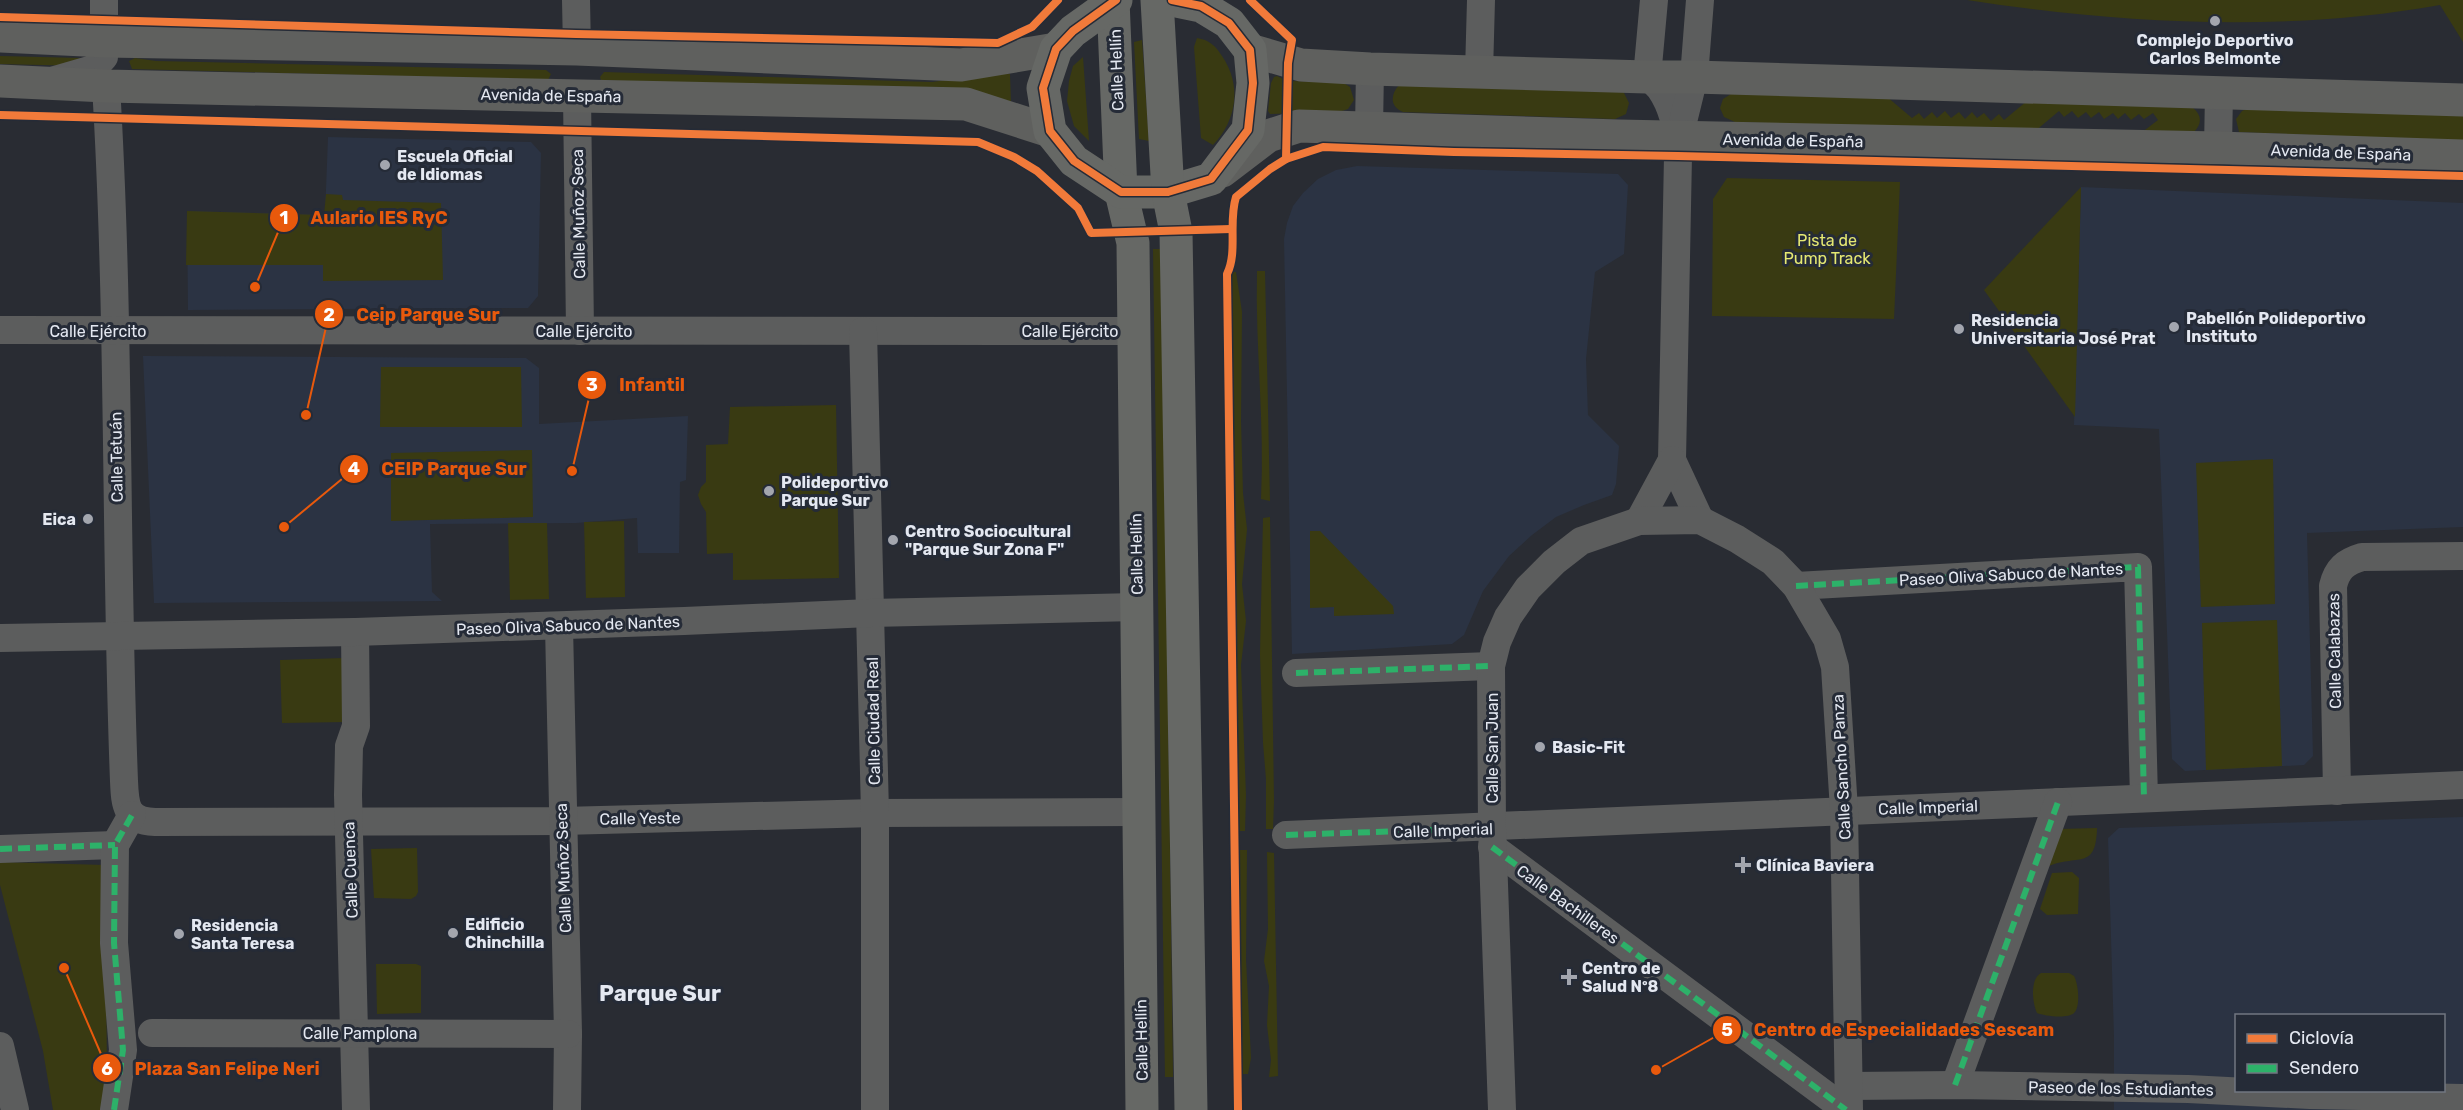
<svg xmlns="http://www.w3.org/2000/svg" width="2463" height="1110" viewBox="0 0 2463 1110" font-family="Rubik,sans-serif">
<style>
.built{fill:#2b3343;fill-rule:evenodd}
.green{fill:#393a12}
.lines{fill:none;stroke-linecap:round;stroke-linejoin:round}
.street{stroke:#5c5d5d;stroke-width:28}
.secondary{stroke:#5f605e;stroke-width:33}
.primary{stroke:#666865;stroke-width:33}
.quiet{stroke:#2db169;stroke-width:6;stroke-dasharray:12 6;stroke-linecap:butt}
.cycleway-casing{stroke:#252b37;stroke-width:11}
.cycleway{stroke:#f17a3a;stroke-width:8}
.poi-dot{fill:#a3a6ae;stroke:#252b37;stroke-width:2}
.labels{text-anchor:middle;stroke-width:6;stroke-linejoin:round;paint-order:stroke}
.poi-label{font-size:16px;font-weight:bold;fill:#e4e8f1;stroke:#252b37;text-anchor:start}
.street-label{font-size:16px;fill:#e4e8f1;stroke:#252b37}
.park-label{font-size:16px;fill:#e5e872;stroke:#252b37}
.district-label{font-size:22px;font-weight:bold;fill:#e4e8f1;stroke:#252b37}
.leader{fill:none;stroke:#e8590c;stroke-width:2}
.callout-dot{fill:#e8590c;stroke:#252b37;stroke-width:2}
.mark-label{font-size:18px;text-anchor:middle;font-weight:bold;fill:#fff}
.callout-label{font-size:18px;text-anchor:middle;font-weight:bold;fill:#e8590c;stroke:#252b37;stroke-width:6;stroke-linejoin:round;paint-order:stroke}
</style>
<rect width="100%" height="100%" fill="#292c33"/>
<g class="built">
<polygon points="328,137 531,142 541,153 538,296 528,308 188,310 187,211 325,215"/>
<polygon points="1357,166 1618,174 1628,185 1624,254 1595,272 1586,359 1588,415 1619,446 1616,484 1612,495 1584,505 1556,517 1532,535 1509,556 1483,591 1464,635 1452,644 1292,654 1284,239 1287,223 1293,206 1303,193 1318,179 1336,170"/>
<polygon points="2081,187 2463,203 2463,527 2307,533 2313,756 2304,765 2185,771 2172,759 2159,429 2074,425"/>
<polygon points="143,356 526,358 539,368 539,424 688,416 686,480 680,482 679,553 638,553 637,518 576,523 430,524 432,592 442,601 154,603"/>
<path d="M2463 817V1110H2114V1037L2108 838 2119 828ZM2236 1016H2444V1090H2236Z"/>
</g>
<g class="green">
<path d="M1967 0H2463V42L2440 5C2284 33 2122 24 1967 0Z"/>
<path d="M1197 38C1209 40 1215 45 1222 56 1242 85 1237 120 1213 145L1201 138 1194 47Z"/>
<polygon points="1142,40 1149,141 1139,139 1134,42"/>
<polygon points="0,56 82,58 84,66 0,64"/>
<polygon points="1083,57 1089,141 1074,126 1067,101 1069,81 1073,66"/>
<polygon points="135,58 156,61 546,70 551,74 548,80 132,69 129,61"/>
<polygon points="604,72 932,82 1001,73 1010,74 1011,104 601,80 600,77"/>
<polygon points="1277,76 1287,81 1342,82 1350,87 1354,100 1348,109 1339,112 1270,114 1268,111 1271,83 1274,77"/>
<path d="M1399 85 1623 91 1629 103 1626 114 1615 119 1403 112C1390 107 1390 95 1399 85Z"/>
<path d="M1731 94 1886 96 1912 118 1919 113 1924 119 1932 112 1937 118 1945 111 1951 118 1959 112 1965 119 1972 112 1977 118 1984 113 1991 121 1999 114 2004 120 2027 101 2193 108C2202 115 2202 124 2194 132L2141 133 2158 120 2153 113 2144 119 2139 114 2131 120 2125 113 2118 119 2113 113 2104 119 2099 112 2091 118 2086 112 2078 118 2072 111 2064 117 2059 111 2034 132 1735 122 1724 117 1720 108 1723 99Z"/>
<polygon points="2249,108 2463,113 2463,141 2239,132 2236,119 2242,111"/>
<polygon points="1727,178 1900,182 1894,319 1712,316 1713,199"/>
<polygon points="2081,187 2075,417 1984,290"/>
<polygon points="326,194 342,195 343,200 441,203 443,280 323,281 323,265 186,265 187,211 324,215"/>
<polygon points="1153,249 1162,249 1173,1077 1165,1077"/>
<path d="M1257 271H1265L1270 501 1261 499C1265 423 1255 347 1257 271Z"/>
<polygon points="1231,272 1236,272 1242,312 1241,421 1243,493 1247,529 1242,584 1246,621 1241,665 1246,795 1245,831 1236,831"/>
<polygon points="381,367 521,367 522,427 380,427"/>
<polygon points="836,405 839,578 733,580 733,553 707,554 706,512 701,504 698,495 701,487 706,482 706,445 728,444 730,407"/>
<polygon points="532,450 533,517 391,521 391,453"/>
<polygon points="2273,459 2275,604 2201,607 2196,463"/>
<polygon points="1270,517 1274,801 1273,829 1266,829 1266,779 1263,743 1260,654 1263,518"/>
<polygon points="624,521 625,597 586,598 584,522"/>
<polygon points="508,523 547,523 549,599 510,600"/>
<polygon points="1310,531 1320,531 1393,606 1394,614 1334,616 1334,607 1310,608"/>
<polygon points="2277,620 2282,766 2206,770 2202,623"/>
<polygon points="344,658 347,722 282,723 280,660"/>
<path d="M2097 828C2096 872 2077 853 2047 867L2060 829Z"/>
<polygon points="417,848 418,892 416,896 411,899 374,898 371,849"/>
<polygon points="1238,850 1247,850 1246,960 1251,1058 1248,1074 1241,1074"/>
<polygon points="1267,852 1274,853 1278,1076 1269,1077 1271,1060 1267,1025 1269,986 1264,961 1268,929"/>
<polygon points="0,862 105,865 107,1076 101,1110 53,1110 43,1051 0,885"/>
<polygon points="2072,872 2079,878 2078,914 2047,915 2040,909 2052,873"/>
<polygon points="376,964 416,964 421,966 421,1013 377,1014"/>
<path d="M2041 973H2069L2074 976C2078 983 2081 1006 2074 1013 2068 1019 2044 1016 2037 1013 2032 1002 2030 979 2041 973Z"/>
</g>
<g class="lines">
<g class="street">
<polyline points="576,0 577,49"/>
<path d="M1654 0 1647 77C1667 88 1674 118 1679 138"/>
<polyline points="1700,0 1694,77 1679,138 1678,156 1672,460 1700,520"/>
<polyline points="1479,73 1481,0"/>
<polyline points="55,80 93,69 104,57 104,0"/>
<path d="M106 86C120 317 115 550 124 781 125 806 126 821 155 822L562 821 875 813 1138 812"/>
<polyline points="577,96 580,331"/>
<polyline points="1369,129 1370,69"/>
<polyline points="2218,148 2219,93"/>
<polyline points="0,330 1132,331"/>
<polyline points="863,331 875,813 875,1110"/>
<polyline points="1639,521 1672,460"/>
<polyline points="1796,586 2138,567 2144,798"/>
<polyline points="559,626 568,1034 567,1110"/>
<polyline points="355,632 356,726 349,746 348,795 356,1110"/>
<polyline points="0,638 355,632 684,621 870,613 1137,607"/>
<polyline points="1296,673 1491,666"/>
<path d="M2337 791 2333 586C2337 569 2345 562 2362 557L2463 556"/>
<polyline points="1286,835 2463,785"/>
<polyline points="1492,847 1846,1110"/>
<polyline points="0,849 115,845"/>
<polyline points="152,1033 568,1034"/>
<polyline points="0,1046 15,1110"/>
<polyline points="1955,1085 2058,802"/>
<polyline points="1850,1086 1955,1085 2188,1089 2310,1095 2463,1098"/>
<polyline points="114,1110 123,1050 114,943 115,845 132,815"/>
<polyline points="1502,1110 1492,828 1491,666 1497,642 1508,617 1528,588 1554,562 1581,541 1639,521 1700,520 1737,539 1773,562 1796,586 1827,639 1835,667 1844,810 1849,1110"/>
</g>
<g class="secondary">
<polyline points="0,36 105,41 577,49 961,65 1056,49"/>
<polyline points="1250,50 1301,65 1370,69 1647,77 1694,77 2463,100"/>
<polyline points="0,81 106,86 966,104 1050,131"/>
<polyline points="1222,171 1268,136 1299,126 1618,136 2218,148 2463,156"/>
</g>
<g class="primary">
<polyline points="1113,0 1121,192 1133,243 1142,1110"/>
<polyline points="1116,0 1073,31 1056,49 1043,88 1050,131 1074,161 1121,192 1168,192 1211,179 1248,130 1253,83 1250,50 1229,23 1201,6 1172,0"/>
<polyline points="1157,0 1168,192 1176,232 1191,1110"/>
</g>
<g class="quiet">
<polyline points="1796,586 2138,567 2144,798"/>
<polyline points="1296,673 1491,666"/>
<polyline points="1286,835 1492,828"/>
<polyline points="1492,847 1846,1110"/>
<polyline points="0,849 115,845"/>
<polyline points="1955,1085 2058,802"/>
<polyline points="114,1110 123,1050 114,943 115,845 132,815"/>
</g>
<g class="cycleway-casing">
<g id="cycleway">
<polyline points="1116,0 1073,31 1056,49 1043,88 1050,131 1074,161 1121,192 1168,192 1211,179 1248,130 1253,83 1250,50 1229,23 1201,6 1172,0"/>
<polyline points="0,17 576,34 998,43 1032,27 1058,0"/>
<polyline points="0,115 978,142 1014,157 1037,171 1078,208 1091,233 1231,229"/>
<polyline points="1286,159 1323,147 1454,152 1678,156 2463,176"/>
<path d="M1238 1110 1227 274C1238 252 1228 222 1236 197L1270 169 1286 159 1288 63 1292 40 1250 0"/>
</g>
</g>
<use href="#cycleway" class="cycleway"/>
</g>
<g class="poi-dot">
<circle cx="2215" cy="21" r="6"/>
<circle cx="385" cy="165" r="6"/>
<circle cx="2174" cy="327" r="6"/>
<circle cx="1959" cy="329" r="6"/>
<circle cx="769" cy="491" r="6"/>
<circle cx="88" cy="519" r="6"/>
<circle cx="893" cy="540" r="6"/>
<circle cx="1540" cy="747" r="6"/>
<path d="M1740 856h6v6h6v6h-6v6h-6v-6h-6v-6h6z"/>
<circle cx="453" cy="933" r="6"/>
<circle cx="179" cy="934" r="6"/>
<path d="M1566 968h6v6h6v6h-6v6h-6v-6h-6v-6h6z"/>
</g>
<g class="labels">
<g class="poi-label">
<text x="2215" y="46" text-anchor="middle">Complejo Deportivo<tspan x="2215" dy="18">Carlos Belmonte</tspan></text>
<text x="397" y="162">Escuela Oficial<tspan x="397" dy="18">de Idiomas</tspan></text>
<text x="2186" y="324">Pabellón Polideportivo<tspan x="2186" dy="18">Instituto</tspan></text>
<text x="1971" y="326">Residencia<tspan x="1971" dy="18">Universitaria José Prat</tspan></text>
<text x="781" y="488">Polideportivo<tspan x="781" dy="18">Parque Sur</tspan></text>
<text x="76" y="525" text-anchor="end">Eica</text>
<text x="905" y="537">Centro Sociocultural<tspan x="905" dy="18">"Parque Sur Zona F"</tspan></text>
<text x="1552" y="753">Basic-Fit</text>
<text x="1756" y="871">Clínica Baviera</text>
<text x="465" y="930">Edificio<tspan x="465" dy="18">Chinchilla</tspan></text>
<text x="191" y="931">Residencia<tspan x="191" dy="18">Santa Teresa</tspan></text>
<text x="1582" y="974">Centro de<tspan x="1582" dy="18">Salud Nº8</tspan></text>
</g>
<g class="street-label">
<text transform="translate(1116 70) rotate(-92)" y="6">Calle Hellín</text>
<text transform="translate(551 95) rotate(1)" y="6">Avenida de España</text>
<text transform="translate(1793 140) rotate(1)" y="6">Avenida de España</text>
<text transform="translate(2341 152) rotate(2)" y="6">Avenida de España</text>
<text transform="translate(578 214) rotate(-91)" y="6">Calle Muñoz Seca</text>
<text x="98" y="337">Calle Ejército</text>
<text x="584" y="337">Calle Ejército</text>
<text x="1070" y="337">Calle Ejército</text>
<text transform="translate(116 457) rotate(-91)" y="6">Calle Tetuán</text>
<text transform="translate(1136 554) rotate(-91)" y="6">Calle Hellín</text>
<text transform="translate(2011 574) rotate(-3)" y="6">Paseo Oliva Sabuco de Nantes</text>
<text transform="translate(568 625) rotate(-2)" y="6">Paseo Oliva Sabuco de Nantes</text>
<text transform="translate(2334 651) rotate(-91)" y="6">Calle Calabazas</text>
<text transform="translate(873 721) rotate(-91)" y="6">Calle Ciudad Real</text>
<text transform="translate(1492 748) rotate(-90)" y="6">Calle San Juan</text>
<text transform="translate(1841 767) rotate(-93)" y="6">Calle Sancho Panza</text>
<text transform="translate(1928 807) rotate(-2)" y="6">Calle Imperial</text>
<text transform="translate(640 818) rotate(-1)" y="6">Calle Yeste</text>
<text transform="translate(1443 830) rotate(-2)" y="6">Calle Imperial</text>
<text transform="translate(563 868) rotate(-92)" y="6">Calle Muñoz Seca</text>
<text transform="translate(350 870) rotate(-92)" y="6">Calle Cuenca</text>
<text transform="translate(1568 904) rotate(36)" y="6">Calle Bachilleres</text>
<text x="360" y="1039">Calle Pamplona</text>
<text transform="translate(1141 1040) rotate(-91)" y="6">Calle Hellín</text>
<text transform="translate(2121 1088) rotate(1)" y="6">Paseo de los Estudiantes</text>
</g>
<g class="park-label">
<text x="1827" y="246">Pista de<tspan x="1827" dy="18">Pump Track</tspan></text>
</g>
<g class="district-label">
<text x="660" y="1001">Parque Sur</text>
</g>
</g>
<path class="leader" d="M255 287L284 218M306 415L329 314M572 471L592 385M284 527L354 469M1656 1070L1727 1030M64 968L107 1068"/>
<g class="callout-dot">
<circle cx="255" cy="287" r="6"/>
<circle cx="306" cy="415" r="6"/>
<circle cx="572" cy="471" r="6"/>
<circle cx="284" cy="527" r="6"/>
<circle cx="1656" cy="1070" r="6"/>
<circle cx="64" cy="968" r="6"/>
<circle cx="284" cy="218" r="15"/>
<circle cx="329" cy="314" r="15"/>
<circle cx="592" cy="385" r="15"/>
<circle cx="354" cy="469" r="15"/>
<circle cx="1727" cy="1030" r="15"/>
<circle cx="107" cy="1068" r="15"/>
</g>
<g class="mark-label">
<text x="284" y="224">1</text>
<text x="329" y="321">2</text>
<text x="592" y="391">3</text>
<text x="354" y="475">4</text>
<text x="1727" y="1036">5</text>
<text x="107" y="1075">6</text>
</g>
<g class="callout-label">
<text x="379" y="224">Aulario IES RyC</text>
<text x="428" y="321">Ceip Parque Sur</text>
<text x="652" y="391">Infantil</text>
<text x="454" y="475">CEIP Parque Sur</text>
<text x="1904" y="1036">Centro de Especialidades Sescam</text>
<text x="227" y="1075">Plaza San Felipe Neri</text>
</g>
<rect x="2235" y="1014" width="210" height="78" fill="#252b37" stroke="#717781" stroke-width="1.5"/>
<rect x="2247" y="1034" width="30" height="9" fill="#f17a3a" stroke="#717781" stroke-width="1.5"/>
<text x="2289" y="1044" font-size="18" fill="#e4e8f1">Ciclovía</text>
<rect x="2247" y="1064" width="30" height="9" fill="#2db169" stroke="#717781" stroke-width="1.5"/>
<text x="2289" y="1074" font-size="18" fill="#e4e8f1">Sendero</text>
</svg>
